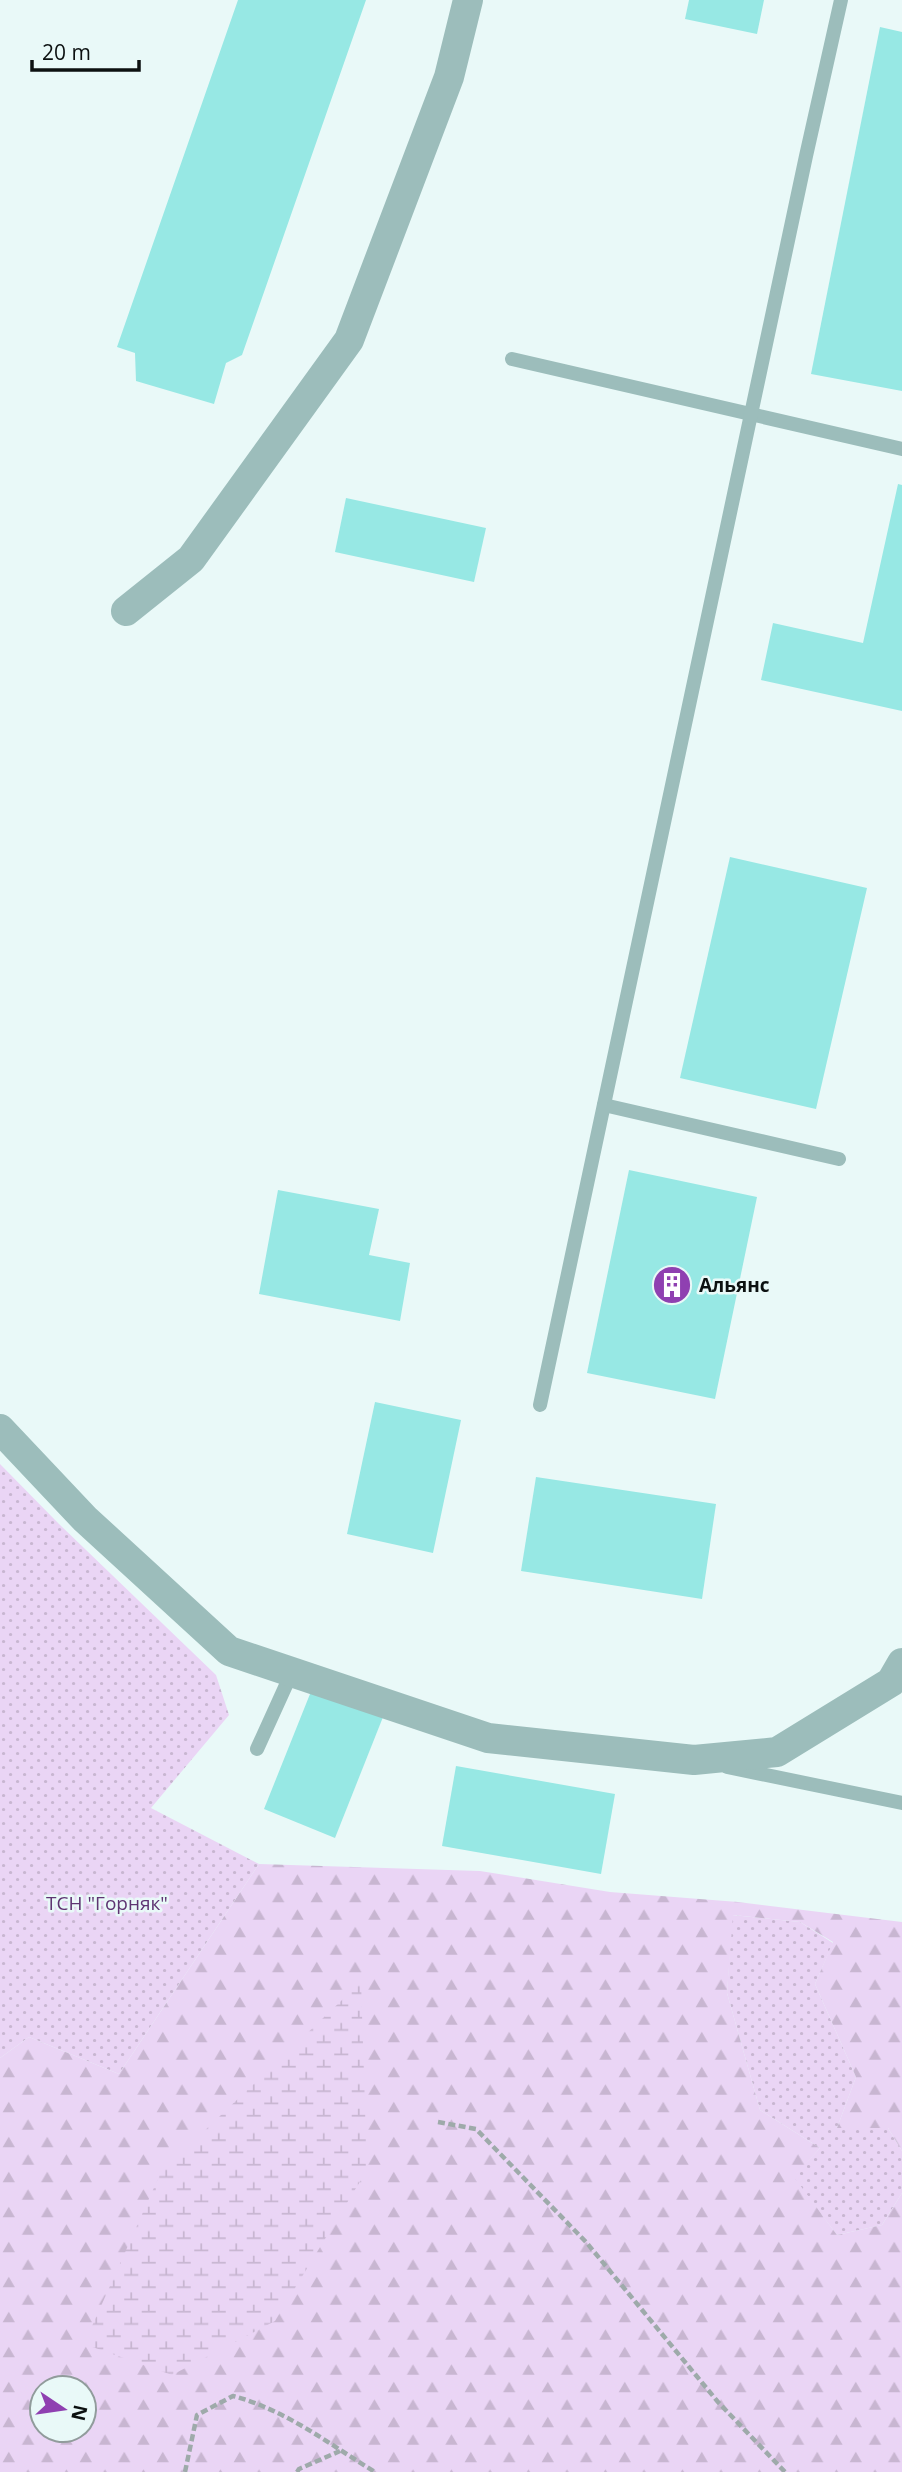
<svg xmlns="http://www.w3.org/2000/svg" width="902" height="2472" viewBox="0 0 902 2472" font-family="'Open Sans',sans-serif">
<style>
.grass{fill:url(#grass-dots)}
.forest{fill:url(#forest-firs);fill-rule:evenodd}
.wetland{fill:url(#wetland-marsh)}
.building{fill:#97e8e4}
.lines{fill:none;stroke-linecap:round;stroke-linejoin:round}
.path{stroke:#9eaaaa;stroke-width:4.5;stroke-dasharray:7 3.5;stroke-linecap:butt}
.service{stroke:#9cbdbb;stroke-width:14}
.minor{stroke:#9cbdbb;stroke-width:30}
.labels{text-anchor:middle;stroke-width:5;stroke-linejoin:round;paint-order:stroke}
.poi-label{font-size:19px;font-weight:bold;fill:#0c1111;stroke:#e9f9f8;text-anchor:start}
.park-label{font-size:19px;fill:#5e3472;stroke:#e9f9f8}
</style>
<defs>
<pattern id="grass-dots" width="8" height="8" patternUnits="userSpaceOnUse" patternTransform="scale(1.75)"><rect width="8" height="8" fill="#ead5f5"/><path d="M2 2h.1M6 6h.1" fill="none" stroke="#c8b6d1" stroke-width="1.8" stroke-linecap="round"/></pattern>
<pattern id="forest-firs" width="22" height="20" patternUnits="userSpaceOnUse" patternTransform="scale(1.75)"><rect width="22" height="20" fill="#ead5f5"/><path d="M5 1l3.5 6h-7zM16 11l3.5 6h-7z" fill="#c8b6d1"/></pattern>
<pattern id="wetland-marsh" width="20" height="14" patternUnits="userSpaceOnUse" patternTransform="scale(1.75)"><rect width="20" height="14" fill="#ead5f5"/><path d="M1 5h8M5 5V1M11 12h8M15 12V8" fill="none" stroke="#c8b6d1"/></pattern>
</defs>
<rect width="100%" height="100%" fill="#e9f9f8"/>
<g class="grass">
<polygon points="0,1464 59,1524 216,1675 229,1715 151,1808 259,1864 119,2074 29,2037 0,2058"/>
<polygon points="732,1915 800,1922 833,1943 815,1984 856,2077 837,2128 888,2128 902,2151 902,2193 882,2225 837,2235 793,2177 820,2148 760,2110 727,1993"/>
</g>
<path class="forest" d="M259 1864 480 1871 610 1892 738 1902 902 1922V2151L888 2128H837L856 2077 815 1984 833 1942 800 1922 733 1915 727 1993 760 2110 820 2148 794 2177 837 2235 882 2225 902 2193V2472H0V2058L29 2037 119 2074ZM42 2388H84V2430H42Z"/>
<polygon class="wetland" points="361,1982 367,2170 275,2321 172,2375 84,2344 161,2172"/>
<g class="building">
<polygon points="238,0 366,0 242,355 226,363 214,404 136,381 135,353 117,347"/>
<polygon points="689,0 764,0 757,34 685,19"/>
<polygon points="880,27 902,32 902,391 811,374"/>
<polygon points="898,484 902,485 902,711 761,680 773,623 863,643"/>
<polygon points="346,498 486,528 474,582 335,552"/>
<polygon points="730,857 867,888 816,1109 680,1078"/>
<polygon points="629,1170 757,1197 715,1399 587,1373"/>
<polygon points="278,1190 379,1209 369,1255 410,1263 400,1321 259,1294"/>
<polygon points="375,1402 461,1420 433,1553 347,1534"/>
<polygon points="536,1477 716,1504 702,1599 521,1571"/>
<polygon points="312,1689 383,1717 335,1838 264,1809"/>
<polygon points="456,1766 615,1794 601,1874 442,1846"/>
</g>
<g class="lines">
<g class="path">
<polyline points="438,2122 476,2129 586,2242 718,2402 785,2472"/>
<path d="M185 2472 197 2415 233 2396C286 2410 329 2444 375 2472"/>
<polyline points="297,2472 299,2469 340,2451"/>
</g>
<g class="service">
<polyline points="512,359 902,449"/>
<polyline points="604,1105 839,1159"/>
<polyline points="540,1405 806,156 841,0"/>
<polyline points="257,1749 292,1672"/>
<polyline points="727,1767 902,1803"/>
</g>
<g class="minor">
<polyline points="126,611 191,559 349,340 449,77 468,0"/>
<polyline points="0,1429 85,1519 229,1651 488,1738 694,1760 777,1752 891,1682 902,1663"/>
</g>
</g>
<defs>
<g id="building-disc" transform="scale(2.0125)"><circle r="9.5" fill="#8f40b1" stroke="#e9f9f8"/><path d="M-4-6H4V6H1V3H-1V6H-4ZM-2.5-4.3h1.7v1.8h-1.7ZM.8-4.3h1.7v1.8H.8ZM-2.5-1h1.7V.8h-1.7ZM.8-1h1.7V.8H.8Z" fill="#fff"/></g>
</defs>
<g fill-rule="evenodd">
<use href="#building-disc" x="672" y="1285"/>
</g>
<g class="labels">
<g class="poi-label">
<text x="699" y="1292">Альянс</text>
</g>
<g class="park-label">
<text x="107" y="1910">ТСН "Горняк"</text>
</g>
</g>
<g transform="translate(63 2409) rotate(103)"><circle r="33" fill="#e9f9f8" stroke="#919c9c" stroke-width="2"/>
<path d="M0-5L12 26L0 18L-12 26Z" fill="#8f40b1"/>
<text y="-10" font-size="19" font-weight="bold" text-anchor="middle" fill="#0c1111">N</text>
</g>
<path d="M32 60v10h107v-10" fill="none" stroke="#0c1111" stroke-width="3.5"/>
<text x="42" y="60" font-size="21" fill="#0c1111" stroke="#e9f9f8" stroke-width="5" paint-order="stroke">20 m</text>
</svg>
